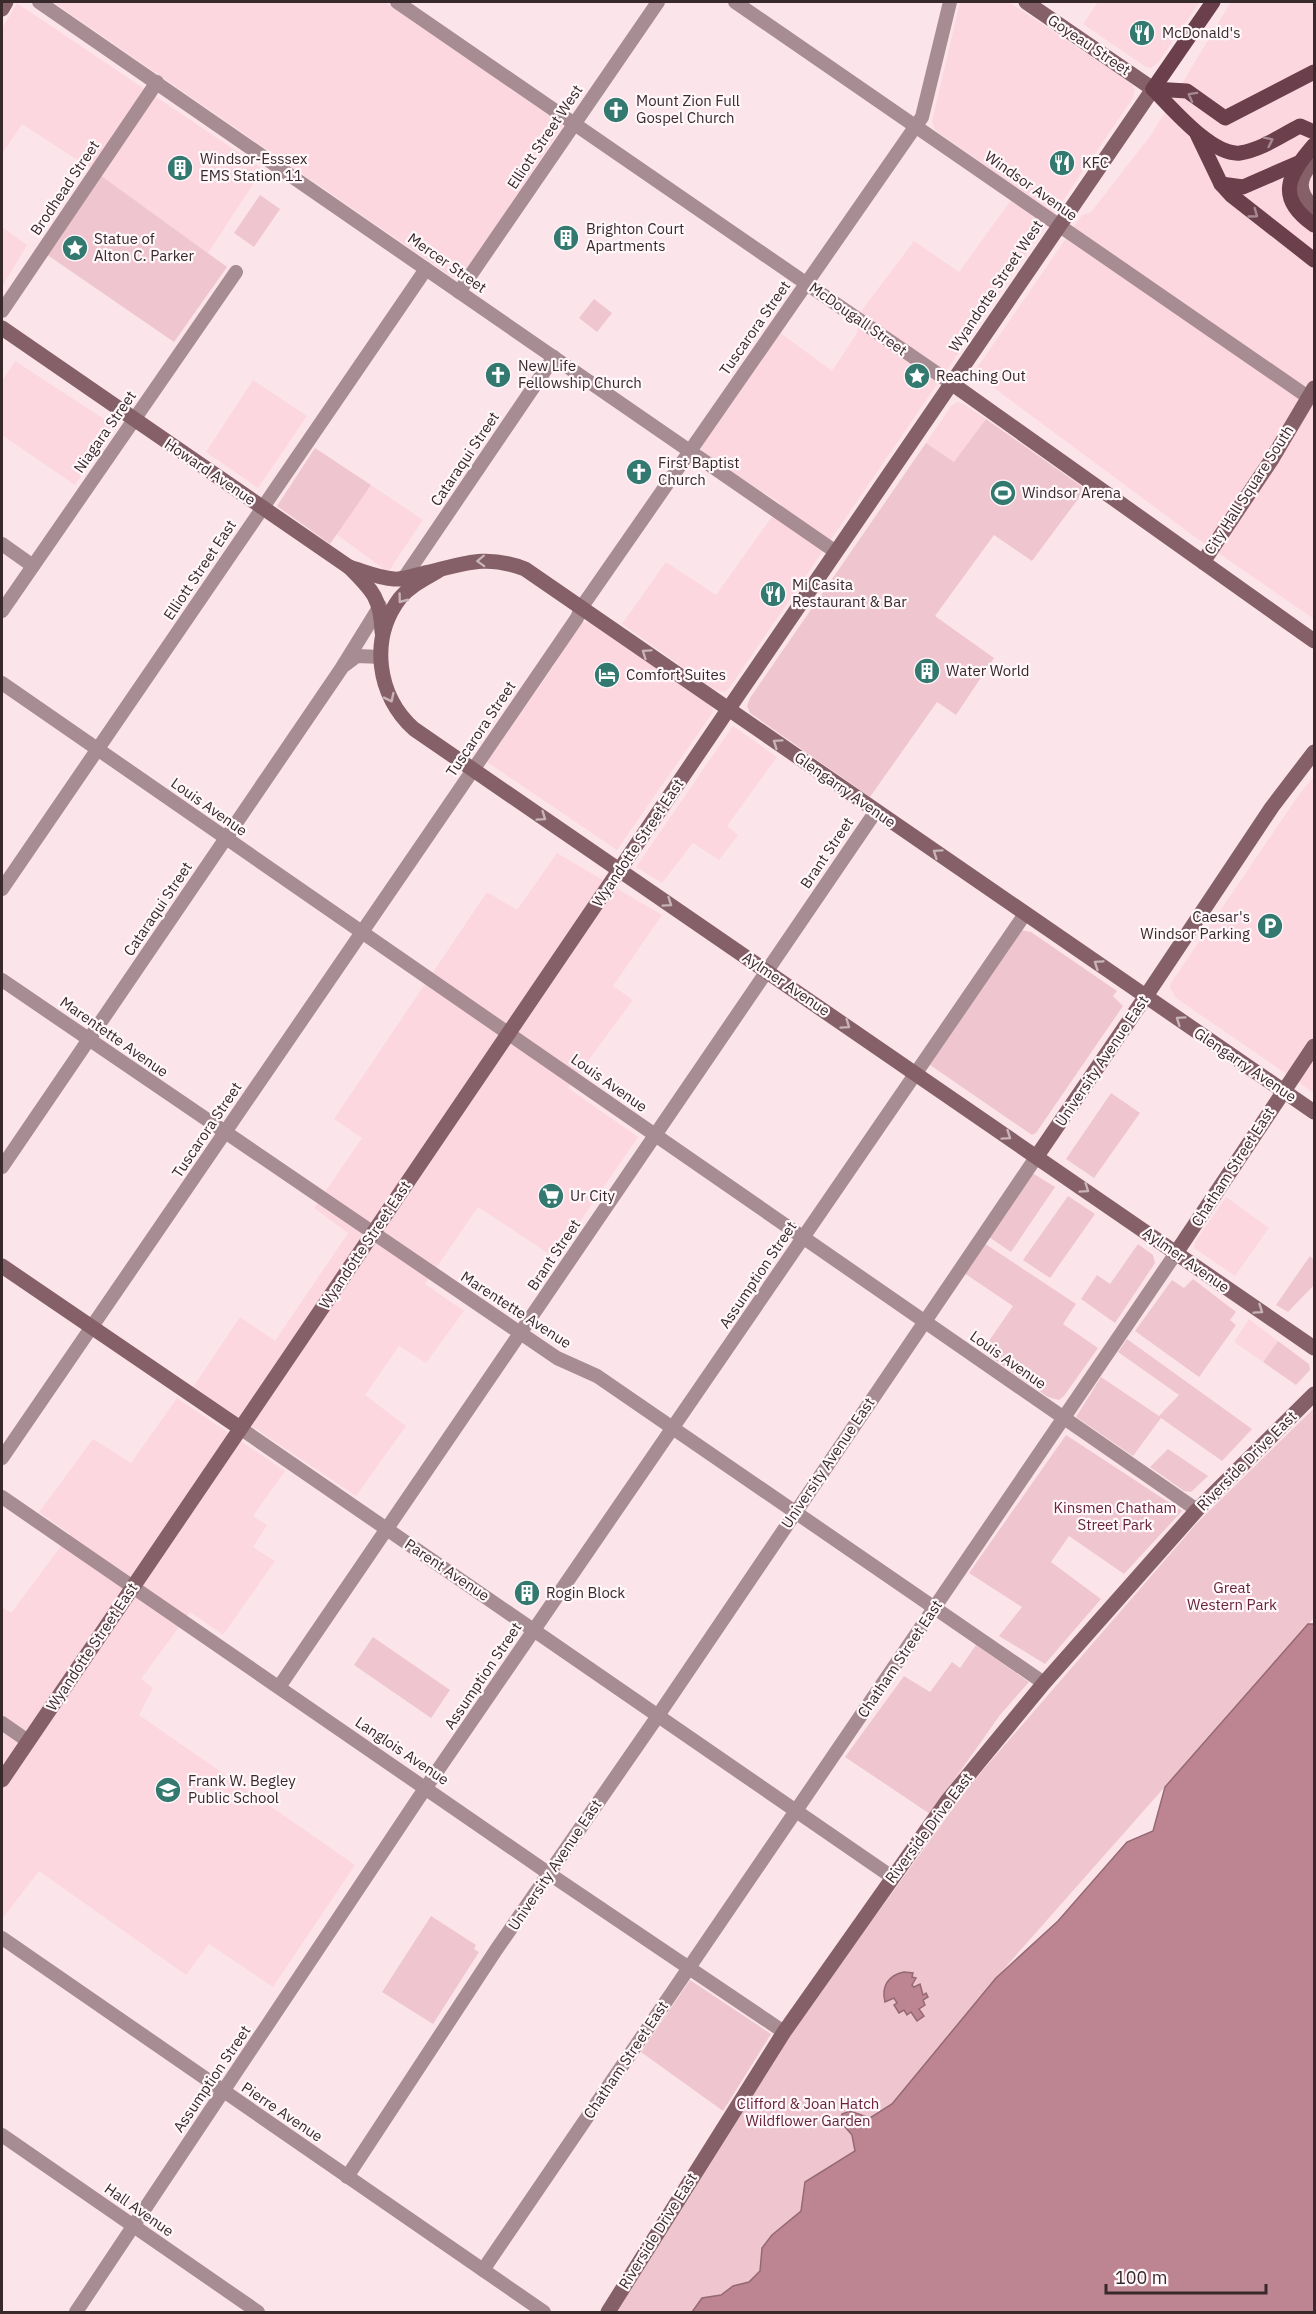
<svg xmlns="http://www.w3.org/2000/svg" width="1316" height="2314" viewBox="0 0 1316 2314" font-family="'IBM Plex Sans',sans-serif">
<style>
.built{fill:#fcd7e0}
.green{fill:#efc6d0}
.water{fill:#bd8492;stroke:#956974;stroke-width:1.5}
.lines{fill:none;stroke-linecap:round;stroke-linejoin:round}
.street{stroke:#a78d93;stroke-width:14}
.secondary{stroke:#856069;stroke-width:15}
.primary{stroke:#6b404c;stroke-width:15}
.oneway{stroke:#a68991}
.oneway2{stroke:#c8b3b8}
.labels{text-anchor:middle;stroke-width:4.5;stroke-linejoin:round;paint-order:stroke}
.poi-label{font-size:15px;fill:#38292d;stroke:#fff7f9;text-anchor:start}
.street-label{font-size:15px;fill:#38292d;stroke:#fff7f9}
.park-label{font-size:15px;fill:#68223a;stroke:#fff7f9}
</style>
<rect width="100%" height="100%" fill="#fce5ea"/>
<g class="built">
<polygon points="53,2 385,2 563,125 463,276 458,278 452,277"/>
<polygon points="960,2 1009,2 1132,84 1135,90 1133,98 730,687 725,692 715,690 622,624 666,562 716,595 781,504 708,456 699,447 779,332 832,371 857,333 862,310 914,241 959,272 1019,189 935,130 932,121"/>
<polygon points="1098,2 1200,2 1158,63 1151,68 1146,67 1083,24"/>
<polygon points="1231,2 1314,2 1314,619 1195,537 978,376 977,368 1082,215 1091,212 1151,135"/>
<polygon points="17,3 263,169 208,253 96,172 22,124 2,154 2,28"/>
<polygon points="2,227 27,245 2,287"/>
<polygon points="15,361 113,425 75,485 2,435 2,381"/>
<polygon points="253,380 307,416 258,488 206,452"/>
<polygon points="958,402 964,404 986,419 954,463 926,443 952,405"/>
<polygon points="371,485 423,520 388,572 336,534"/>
<polygon points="584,622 592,623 711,704 713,712 617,850 487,762 555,664 577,624"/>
<polygon points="733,726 777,757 727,826 738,835 719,860 693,843 662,883 636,867"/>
<polygon points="1314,776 1314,1093 1176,998 1170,988 1171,983 1298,796"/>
<polygon points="557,853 662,915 613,986 633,1000 568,1088 638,1137 555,1258 478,1207 425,1284 464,1311 426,1363 399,1346 365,1395 406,1426 356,1496 193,1387 240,1317 275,1341 348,1233 314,1208 362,1138 334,1119 487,892 517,910"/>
<polygon points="1226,1197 1269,1228 1235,1276 1194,1248 1195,1242"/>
<polygon points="1249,1319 1278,1341 1263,1362 1234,1342"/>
<polygon points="177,1398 285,1471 253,1516 267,1525 253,1547 275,1561 223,1635 190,1612 141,1679 153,1688 139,1715 355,1865 273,1987 209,1944 186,1975 39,1871 2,1919 2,1607 11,1613 70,1534 39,1512 93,1439 131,1463"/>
</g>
<g class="green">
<polygon points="96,172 227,267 174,342 43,252"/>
<polygon points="260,195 280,209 254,247 234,233"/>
<polygon points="594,299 612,313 597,332 579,318"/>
<polygon points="986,419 1084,488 1084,491 1032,561 994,535 935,616 994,658 956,715 937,702 870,797 750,713 747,706 750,698 926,443 954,462"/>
<polygon points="315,448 371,485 330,544 277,506"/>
<polygon points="1021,930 1031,932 1117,991 1113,996 1123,1006 1036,1133 1032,1135 930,1065"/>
<polygon points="1111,1093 1140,1113 1094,1178 1066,1159"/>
<polygon points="1034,1174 1055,1187 1011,1252 989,1237 1031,1175"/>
<polygon points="1068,1196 1095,1214 1050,1278 1023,1260"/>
<polygon points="984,1243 1076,1304 1063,1324 1098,1348 1064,1396 1059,1400 1048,1397 982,1351 1013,1306 964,1273"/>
<polygon points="1138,1244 1153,1255 1155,1263 1115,1323 1081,1299 1097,1275 1110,1284"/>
<polygon points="1310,1256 1314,1260 1314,1285 1288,1312 1276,1305"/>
<polygon points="1193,1279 1236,1312 1230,1320 1236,1325 1199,1377 1135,1331 1172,1280 1184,1288"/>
<polygon points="1127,1339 1252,1429 1222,1461 1161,1418 1133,1456 1076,1417 1101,1377 1159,1416 1179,1395 1118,1352"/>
<polygon points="1278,1341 1309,1364 1310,1370 1296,1385 1263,1362"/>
<polygon points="1314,1408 1314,1618 996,1978 855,2151 805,2182 801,2211 772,2235 762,2247 760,2271 749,2282 733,2286 721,2295 702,2298 692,2312 615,2312 793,2030 970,1785 1197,1523"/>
<polygon points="1066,1435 1182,1511 1124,1574 1069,1536 1051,1562 1101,1599 1045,1664 999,1636 1022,1607 969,1573"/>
<polygon points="1168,1449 1208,1476 1191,1492 1184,1491 1150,1467"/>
<polygon points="373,1637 450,1690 431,1718 354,1665"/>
<polygon points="976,1645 1029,1682 1000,1715 930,1814 845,1757 904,1676 930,1692 952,1662 960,1668"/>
<polygon points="431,1916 476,1945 474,1949 479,1952 433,2024 382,1992"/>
<polygon points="690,1980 771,2034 723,2111 641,2052"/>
</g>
<g class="water">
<polygon points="1308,1624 1314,1624 1314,2312 692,2312 702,2298 721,2295 733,2286 749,2282 760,2271 762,2248 772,2235 801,2211 805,2182 855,2151 852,2135 840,2121 842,2114 850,2111 870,2118 892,2104 996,1978 1058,1921 1127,1842 1153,1831 1165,1787"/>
<path d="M904 1972 913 1973 912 1977 916 1978 912 1985 914 1987 920 1984 923 1995 926 1993 928 1997 923 2000 925 2005 919 2009 924 2016 917 2021 911 2012 907 2015 904 2010 899 2013 894 2005 897 2003 894 1998 885 2002C881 1987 888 1975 904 1972Z"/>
</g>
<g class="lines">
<g class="street">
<polyline points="39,2 836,552"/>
<polyline points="397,2 951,383"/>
<polyline points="735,2 1308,397"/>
<polyline points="459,292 658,2"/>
<polyline points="2,311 157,82"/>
<polyline points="2,544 33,566"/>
<polyline points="404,578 554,357"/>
<polyline points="2,611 236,272"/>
<polyline points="345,665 357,656 381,657"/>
<polyline points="2,683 1197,1510"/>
<polyline points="2,889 426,269"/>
<polyline points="2,980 557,1358 597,1376 1044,1683"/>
<polyline points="2,1167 341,669 380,606"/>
<polyline points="240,1428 892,1877"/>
<polyline points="2,1458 577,618 581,608 922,117 950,2"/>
<polyline points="2,1497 554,1877 784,2032"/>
<polyline points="279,1687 876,811"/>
<polyline points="2,1723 28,1741"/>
<polyline points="2,1938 544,2312"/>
<polyline points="2,2135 258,2312"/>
<polyline points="347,2177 496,1950 653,1723 1037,1156"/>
<polyline points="483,2270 1176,1253"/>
<polyline points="76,2312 418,1799 1025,914"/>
</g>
<g class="secondary">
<polyline points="2,9 6,2"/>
<path d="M1314 161C1298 178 1296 191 1314 208"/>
<path d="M2 328 349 567C372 590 381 598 382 632"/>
<polyline points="951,383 1314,641"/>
<polyline points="1203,562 1272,459 1314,388"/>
<path d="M349 567C363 571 379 578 394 579 403 580 412 576 421 574 462 565 483 553 525 569L1314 1112"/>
<path d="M438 571C424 579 410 586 400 598 369 639 377 696 414 729L1314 1348"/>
<polyline points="1037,1156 1146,996 1272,807 1314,752"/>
<polyline points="1176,1253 1314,1046"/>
<polyline points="2,1266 240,1428"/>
<polyline points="2,1780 736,698 1153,89 1026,2"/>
<polyline points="608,2312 784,2032 947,1801 1044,1683 1197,1510 1314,1394"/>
</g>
<g class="primary">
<path d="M1153 89C1172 108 1212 156 1240 153 1261 150 1282 135 1300 126L1314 132"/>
<polyline points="1153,89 1187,91 1225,118 1314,72"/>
<polyline points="1153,89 1213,2"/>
<polyline points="1197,134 1221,184 1231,195 1314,260"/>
<path d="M1314 145C1288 175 1275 198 1314 225"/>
<polyline points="1221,184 1243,187 1298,163"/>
</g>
</g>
<defs><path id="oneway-chevron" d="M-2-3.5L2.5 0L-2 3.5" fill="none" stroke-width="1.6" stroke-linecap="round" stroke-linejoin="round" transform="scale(1.5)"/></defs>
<g class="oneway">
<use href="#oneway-chevron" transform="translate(1192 96) rotate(-151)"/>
<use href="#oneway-chevron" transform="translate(1269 141) rotate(-26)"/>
<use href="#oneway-chevron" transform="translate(1254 214) rotate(36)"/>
</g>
<g class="oneway2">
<use href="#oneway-chevron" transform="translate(481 561) rotate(178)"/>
<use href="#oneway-chevron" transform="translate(402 599) rotate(127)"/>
<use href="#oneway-chevron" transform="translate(646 653) rotate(-145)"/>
<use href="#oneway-chevron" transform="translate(390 698) rotate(64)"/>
<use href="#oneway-chevron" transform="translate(777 743) rotate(-145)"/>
<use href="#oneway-chevron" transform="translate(542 817) rotate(35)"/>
<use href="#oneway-chevron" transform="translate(937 853) rotate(-145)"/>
<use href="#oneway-chevron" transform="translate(668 903) rotate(34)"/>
<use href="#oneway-chevron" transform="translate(1098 964) rotate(-146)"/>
<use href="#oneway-chevron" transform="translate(1180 1020) rotate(-145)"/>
<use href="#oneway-chevron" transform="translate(846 1025) rotate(35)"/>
<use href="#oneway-chevron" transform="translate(1007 1136) rotate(34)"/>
<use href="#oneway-chevron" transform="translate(1085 1189) rotate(35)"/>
<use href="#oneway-chevron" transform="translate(1259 1310) rotate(34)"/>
</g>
<defs>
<g id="restaurant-disc" transform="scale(1.35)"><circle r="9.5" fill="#33796f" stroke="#fff7f9"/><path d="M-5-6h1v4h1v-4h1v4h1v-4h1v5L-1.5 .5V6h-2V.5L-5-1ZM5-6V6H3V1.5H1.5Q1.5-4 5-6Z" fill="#fff"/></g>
<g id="church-disc" transform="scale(1.35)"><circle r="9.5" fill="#33796f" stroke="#fff7f9"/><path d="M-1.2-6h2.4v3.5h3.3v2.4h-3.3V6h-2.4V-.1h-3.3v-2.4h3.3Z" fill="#fff"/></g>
<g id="building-disc" transform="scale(1.35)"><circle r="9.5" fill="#33796f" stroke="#fff7f9"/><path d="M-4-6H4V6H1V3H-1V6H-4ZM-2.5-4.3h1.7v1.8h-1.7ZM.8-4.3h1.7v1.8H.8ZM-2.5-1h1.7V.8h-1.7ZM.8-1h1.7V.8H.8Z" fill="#fff"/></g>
<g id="sight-disc" transform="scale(1.35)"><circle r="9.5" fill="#33796f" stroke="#fff7f9"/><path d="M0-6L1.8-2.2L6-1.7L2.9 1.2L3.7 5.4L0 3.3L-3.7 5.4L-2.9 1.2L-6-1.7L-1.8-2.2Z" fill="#fff"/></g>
<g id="stadium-disc" transform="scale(1.35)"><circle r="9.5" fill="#33796f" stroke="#fff7f9"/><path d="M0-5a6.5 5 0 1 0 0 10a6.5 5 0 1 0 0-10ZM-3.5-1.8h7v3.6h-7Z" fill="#fff"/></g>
<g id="hotel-disc" transform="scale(1.35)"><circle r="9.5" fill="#33796f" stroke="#fff7f9"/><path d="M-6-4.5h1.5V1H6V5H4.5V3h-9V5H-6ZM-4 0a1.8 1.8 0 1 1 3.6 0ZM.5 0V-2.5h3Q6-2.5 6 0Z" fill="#fff"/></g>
<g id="parking-disc" transform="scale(1.35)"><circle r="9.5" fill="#33796f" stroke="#fff7f9"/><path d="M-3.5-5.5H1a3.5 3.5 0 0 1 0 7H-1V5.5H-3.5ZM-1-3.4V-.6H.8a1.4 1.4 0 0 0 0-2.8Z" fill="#fff"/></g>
<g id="supermarket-disc" transform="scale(1.35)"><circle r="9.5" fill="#33796f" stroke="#fff7f9"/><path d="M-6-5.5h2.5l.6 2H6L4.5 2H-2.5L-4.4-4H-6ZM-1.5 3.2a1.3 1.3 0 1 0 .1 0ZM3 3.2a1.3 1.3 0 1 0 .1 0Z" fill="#fff"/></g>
<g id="school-disc" transform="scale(1.35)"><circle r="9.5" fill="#33796f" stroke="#fff7f9"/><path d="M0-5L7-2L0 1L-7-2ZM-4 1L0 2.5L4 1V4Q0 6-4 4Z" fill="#fff"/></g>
</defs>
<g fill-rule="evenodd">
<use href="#restaurant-disc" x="1142" y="33"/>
<use href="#church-disc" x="616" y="110"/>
<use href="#restaurant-disc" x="1062" y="163"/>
<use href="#building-disc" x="180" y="168"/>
<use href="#building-disc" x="566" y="238"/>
<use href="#sight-disc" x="75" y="248"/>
<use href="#church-disc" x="498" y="375"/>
<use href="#sight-disc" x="917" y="376"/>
<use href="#church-disc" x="639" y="472"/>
<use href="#stadium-disc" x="1003" y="493"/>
<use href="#restaurant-disc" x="773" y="594"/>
<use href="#building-disc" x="927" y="671"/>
<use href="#hotel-disc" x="607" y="675"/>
<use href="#parking-disc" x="1270" y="926"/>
<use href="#supermarket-disc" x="551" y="1196"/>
<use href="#building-disc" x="527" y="1593"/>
<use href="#school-disc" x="168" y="1790"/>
</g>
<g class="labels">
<g class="poi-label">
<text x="1162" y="38">McDonald's</text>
<text x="636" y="106">Mount Zion Full<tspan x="636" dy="17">Gospel Church</tspan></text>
<text x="200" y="164">Windsor-Esssex<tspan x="200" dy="17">EMS Station 11</tspan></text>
<text x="1082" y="168">KFC</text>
<text x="586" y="234">Brighton Court<tspan x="586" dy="17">Apartments</tspan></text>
<text x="94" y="244">Statue of<tspan x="94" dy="17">Alton C. Parker</tspan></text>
<text x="518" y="371">New Life<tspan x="518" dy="17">Fellowship Church</tspan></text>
<text x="936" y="381">Reaching Out</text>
<text x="658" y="468">First Baptist<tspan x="658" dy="17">Church</tspan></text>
<text x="1022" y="498">Windsor Arena</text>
<text x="792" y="590">Mi Casita<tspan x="792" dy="17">Restaurant &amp; Bar</tspan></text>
<text x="946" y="676">Water World</text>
<text x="626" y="680">Comfort Suites</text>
<text x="1250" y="922" text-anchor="end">Caesar's<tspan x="1250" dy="17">Windsor Parking</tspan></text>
<text x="570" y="1201">Ur City</text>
<text x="546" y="1598">Rogin Block</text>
<text x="188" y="1786">Frank W. Begley<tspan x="188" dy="17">Public School</tspan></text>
</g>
<g class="street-label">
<text transform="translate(1089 45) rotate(34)" y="5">Goyeau Street</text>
<text transform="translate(545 137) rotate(-56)" y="5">Elliott Street West</text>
<text transform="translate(1031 186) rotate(35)" y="5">Windsor Avenue</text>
<text transform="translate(65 188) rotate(-56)" y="5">Brodhead Street</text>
<text transform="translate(447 263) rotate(35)" y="5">Mercer Street</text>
<text transform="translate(996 286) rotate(-56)" y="5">Wyandotte Street West</text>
<text transform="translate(858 319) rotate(35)" y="5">McDougall Street</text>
<text transform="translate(755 328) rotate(-55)" y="5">Tuscarora Street</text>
<text transform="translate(105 432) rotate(-55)" y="5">Niagara Street</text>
<text transform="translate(465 459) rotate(-56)" y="5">Cataraqui Street</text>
<text transform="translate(210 472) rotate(34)" y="5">Howard Avenue</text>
<text transform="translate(1249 490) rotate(-57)" y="5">City Hall Square South</text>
<text transform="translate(200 570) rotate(-56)" y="5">Elliott Street East</text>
<text transform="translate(481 729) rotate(-56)" y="5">Tuscarora Street</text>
<text transform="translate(845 790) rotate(35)" y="5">Glengarry Avenue</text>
<text transform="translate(209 807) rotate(35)" y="5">Louis Avenue</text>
<text transform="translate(638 843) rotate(-56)" y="5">Wyandotte Street East</text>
<text transform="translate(827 853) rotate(-56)" y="5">Brant Street</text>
<text transform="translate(158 909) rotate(-56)" y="5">Cataraqui Street</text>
<text transform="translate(786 984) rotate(34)" y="5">Aylmer Avenue</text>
<text transform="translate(114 1037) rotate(35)" y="5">Marentette Avenue</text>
<text transform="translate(1102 1061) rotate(-56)" y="5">University Avenue East</text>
<text transform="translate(1245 1065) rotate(34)" y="5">Glengarry Avenue</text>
<text transform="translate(609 1083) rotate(35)" y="5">Louis Avenue</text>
<text transform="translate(207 1130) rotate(-56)" y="5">Tuscarora Street</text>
<text transform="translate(1233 1167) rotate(-57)" y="5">Chatham Street East</text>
<text transform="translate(365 1245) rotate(-56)" y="5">Wyandotte Street East</text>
<text transform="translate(554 1255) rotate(-56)" y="5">Brant Street</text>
<text transform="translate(1186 1260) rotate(35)" y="5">Aylmer Avenue</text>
<text transform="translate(758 1275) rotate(-56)" y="5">Assumption Street</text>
<text transform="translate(516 1310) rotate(33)" y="5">Marentette Avenue</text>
<text transform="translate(1008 1360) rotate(35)" y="5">Louis Avenue</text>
<text transform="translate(1247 1461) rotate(-45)" y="5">Riverside Drive East</text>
<text transform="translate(828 1463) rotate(-56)" y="5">University Avenue East</text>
<text transform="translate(447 1570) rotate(34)" y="5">Parent Avenue</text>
<text transform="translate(92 1647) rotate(-56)" y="5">Wyandotte Street East</text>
<text transform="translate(900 1659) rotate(-56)" y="5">Chatham Street East</text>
<text transform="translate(483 1676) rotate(-56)" y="5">Assumption Street</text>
<text transform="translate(402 1751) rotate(34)" y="5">Langlois Avenue</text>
<text transform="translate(929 1828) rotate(-53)" y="5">Riverside Drive East</text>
<text transform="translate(555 1865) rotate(-56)" y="5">University Avenue East</text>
<text transform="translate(626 2060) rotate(-56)" y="5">Chatham Street East</text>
<text transform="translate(212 2079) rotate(-56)" y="5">Assumption Street</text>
<text transform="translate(282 2112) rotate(34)" y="5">Pierre Avenue</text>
<text transform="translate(139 2210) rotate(35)" y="5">Hall Avenue</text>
<text transform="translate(658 2231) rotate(-58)" y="5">Riverside Drive East</text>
</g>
<g class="park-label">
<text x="1115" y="1513">Kinsmen Chatham<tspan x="1115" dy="17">Street Park</tspan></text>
<text x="1232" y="1593">Great<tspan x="1232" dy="17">Western Park</tspan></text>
<text x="808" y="2109">Clifford &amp; Joan Hatch<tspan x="808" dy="17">Wildflower Garden</tspan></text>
</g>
</g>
<rect width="1316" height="2314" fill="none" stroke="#38292d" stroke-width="6"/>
<path d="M1106 2284v9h160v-9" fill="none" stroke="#38292d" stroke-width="3"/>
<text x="1115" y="2284" font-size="18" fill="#38292d" stroke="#fff7f9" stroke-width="4.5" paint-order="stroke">100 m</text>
</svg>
